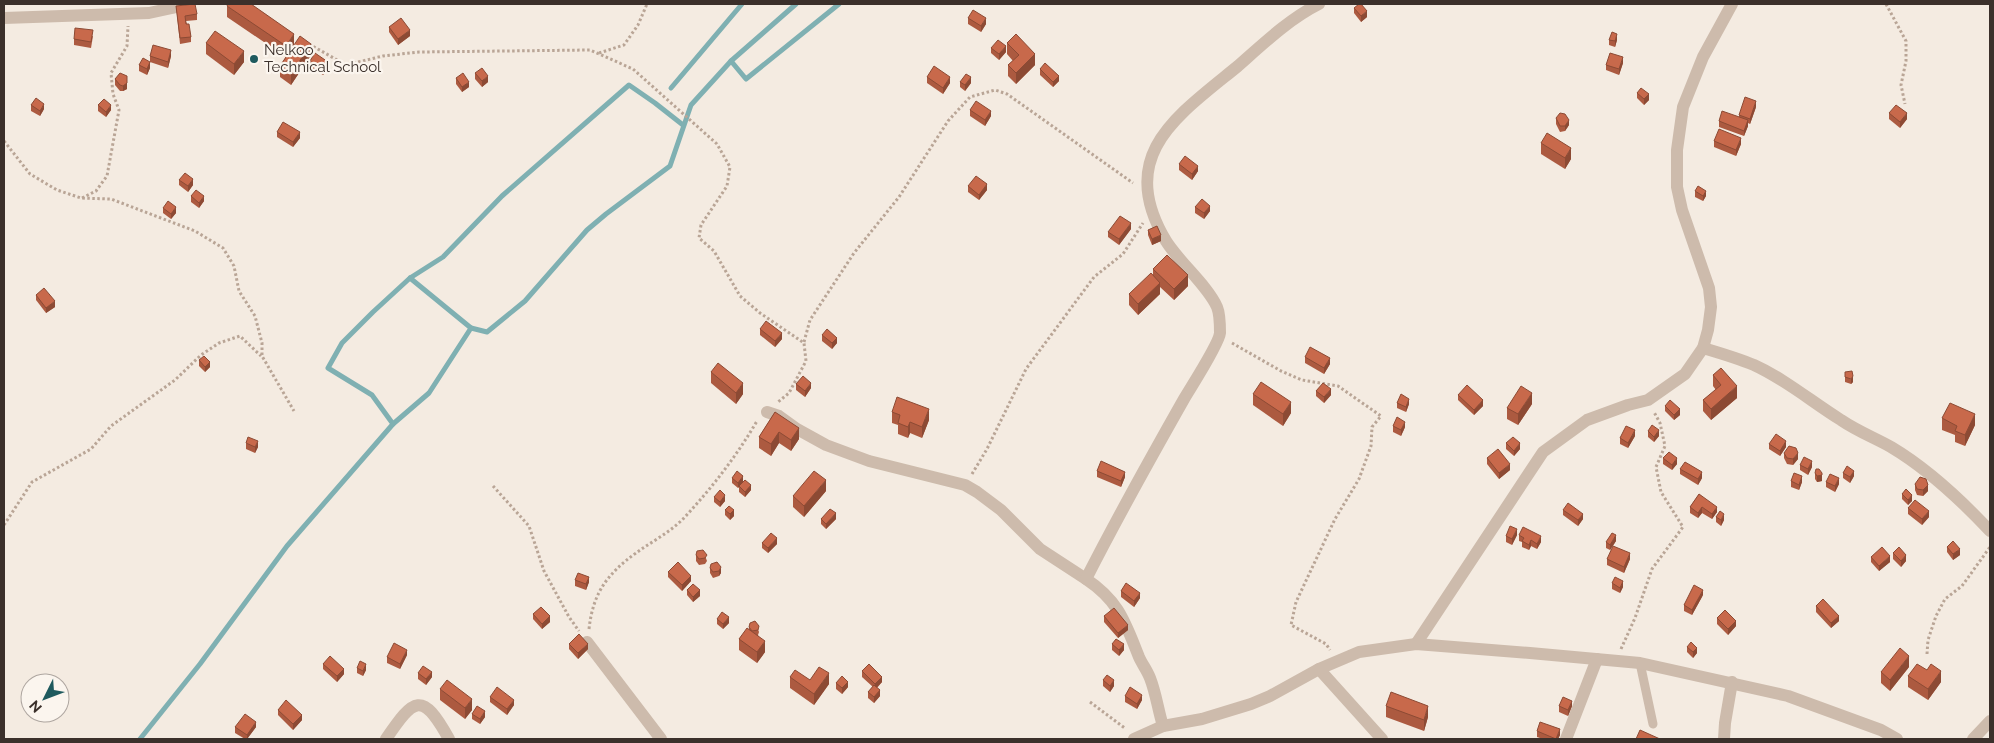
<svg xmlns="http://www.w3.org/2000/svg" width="1994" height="743" viewBox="0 0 1994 743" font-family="Raleway,sans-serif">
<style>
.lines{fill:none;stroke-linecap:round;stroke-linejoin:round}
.stream{stroke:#7fb0b2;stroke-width:5}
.path{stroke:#b9a596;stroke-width:3;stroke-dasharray:2.5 2.5;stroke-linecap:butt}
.lane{stroke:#cdbbac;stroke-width:9}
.street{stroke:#cdbbac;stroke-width:12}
.wall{fill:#ac5a40}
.shaded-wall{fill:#8c4a34}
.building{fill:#c8694b;stroke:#8c4a34}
.poi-dot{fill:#1f5a5e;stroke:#fbf5ee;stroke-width:2}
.labels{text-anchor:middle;stroke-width:4.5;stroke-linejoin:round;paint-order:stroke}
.poi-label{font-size:15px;fill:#3b302b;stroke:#fbf5ee;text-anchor:start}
</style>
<rect width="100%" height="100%" fill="#f4ebe1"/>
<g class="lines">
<g class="stream">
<polyline points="731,61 746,79 839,4"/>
<polyline points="671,88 742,4"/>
<polyline points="471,328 487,332 525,301 587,230 606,214 670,166 691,105 731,61 796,4"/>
<polyline points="393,424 429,393 471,328 410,278"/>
<polyline points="140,739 200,664 287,546 393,424 372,395 328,368 342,343 373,312 410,278 443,257 502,196 629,85 655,103 683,125"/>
</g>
<g class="path">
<polyline points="1886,4 1906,41 1906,61 1901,85 1905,104"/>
<polyline points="309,44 346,65 383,56 419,52 590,50 633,69 717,144 730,167 727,186 701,225 699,238 714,251 740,296 760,313 804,343 806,361 789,393 778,402"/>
<polyline points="599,53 624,45 638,25 647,4"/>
<polyline points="4,141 30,174 57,190 81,198 111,199 195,231 223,248 234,266 239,291 255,316 262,343 262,356 294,411"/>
<polyline points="82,198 96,191 107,176 119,110 113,94 111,73 127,46 128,26"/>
<polyline points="804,342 810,320 854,253 899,197 948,121 970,97 995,90 1007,94 1133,183"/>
<polyline points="1232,343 1281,371 1302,380 1338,386 1381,416 1372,427 1371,446 1359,479 1335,519 1296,602 1291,625 1326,644 1330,650"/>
<polyline points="972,474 987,449 1026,369 1094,277 1123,254 1143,223"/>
<polyline points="493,486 529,526 544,571 569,617 579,631"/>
<polyline points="4,525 32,482 91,449 111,426 175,380 201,355 219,343 240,336 261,356"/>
<path d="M589 629C593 593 607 574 636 553 651 542 669 533 683 519 711 489 736 457 757 421"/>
<polyline points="1621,649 1635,618 1652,569 1683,527 1661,492 1656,467 1665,446 1660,423 1654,412"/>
<polyline points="1927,654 1928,640 1936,616 1945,599 1962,586 1990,547"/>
<polyline points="1090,702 1126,729"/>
</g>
<polyline class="lane" points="1640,663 1653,724"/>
<g class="street">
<polyline points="4,18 149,13 172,8 183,4"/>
<path d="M1703 348C1720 353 1737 358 1754 365 1785 379 1812 402 1841 420 1857 431 1875 438 1891 447 1928 469 1961 500 1990 531"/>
<polyline points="767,412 779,416 797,429 826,445 869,461 965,485 977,492 1001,510 1040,549 1086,579"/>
<polyline points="587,642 661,739"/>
<polyline points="1416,644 1543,452 1587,420 1628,405 1648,400 1685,374 1703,348 1708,330 1711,307 1709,288 1682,210 1677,187 1677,150 1683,107 1703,57 1732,4"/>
<polyline points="1319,669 1382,739"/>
<path d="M1163 726C1158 710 1156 693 1150 678 1147 670 1142 664 1139 657 1125 622 1119 601 1086 579 1117 518 1150 459 1184 399 1191 387 1219 344 1220 333 1220 325 1220 314 1217 307 1208 286 1179 262 1166 241 1115 155 1177 116 1238 66 1263 44 1289 19 1319 4"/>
<path d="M386 739C414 698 422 690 449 739"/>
<polyline points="1134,739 1163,726 1202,719 1251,704 1270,696 1319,669 1359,652 1416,644 1530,653 1640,663 1788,696 1881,730 1897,739"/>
<polyline points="1566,739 1597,659"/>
<polyline points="1724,739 1725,723 1732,682"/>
<polyline points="1973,739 1990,721"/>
</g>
</g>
<g class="wall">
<polygon points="176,6 197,14 197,20 186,21 191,37 191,42 180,44"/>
<polygon points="227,6 294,44 311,55 291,85 280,77 280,66 286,57 227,17"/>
<polygon points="1354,8 1367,17 1361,22 1354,13"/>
<polygon points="968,18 986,24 981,32 968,24"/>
<polygon points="389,27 410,36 398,45 389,32"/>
<polygon points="93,36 91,48 74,45 74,39"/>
<polygon points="1609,40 1617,40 1615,47 1609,45"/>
<polygon points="206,43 244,62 234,75 206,54"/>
<polygon points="1007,43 1035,65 1016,84 1008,76 1008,65 1013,61 1007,54"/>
<polygon points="991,48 1006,52 999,60 991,53"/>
<polygon points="150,56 171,56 168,68 150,62 150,68 147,75 139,71 139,65 150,62"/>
<polygon points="310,61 328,68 323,75 310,67"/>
<polygon points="1623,63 1619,75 1606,70 1606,65"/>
<polygon points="1040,69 1059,81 1053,87 1040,75"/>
<polygon points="475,73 488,82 482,87 475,79"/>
<polygon points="927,77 950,83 943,94 927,83"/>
<polygon points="456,78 469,87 462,92 456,84"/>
<polygon points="115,79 127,89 123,91 120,91 115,85"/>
<polygon points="960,82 971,83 965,91 960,87"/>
<polygon points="1637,93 1649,100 1644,105 1637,98"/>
<polygon points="31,105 44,109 40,116 31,111"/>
<polygon points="98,105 111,110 106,117 98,111"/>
<polygon points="1756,107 1750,124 1748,123 1748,126 1744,136 1719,127 1719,121 1739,117 1739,115"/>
<polygon points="970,110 991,116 985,126 970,116"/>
<polygon points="1889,113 1907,119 1900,128 1889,119"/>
<polygon points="1556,118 1569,125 1565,131 1560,132 1556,124"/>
<polygon points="277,132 300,138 293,147 277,137"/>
<polygon points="1714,141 1741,144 1736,156 1714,147"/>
<polygon points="1541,143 1571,159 1565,169 1541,154"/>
<polygon points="1179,164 1198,171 1192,180 1179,170"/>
<polygon points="179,180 193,185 188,192 179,185"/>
<polygon points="968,186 987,190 979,200 968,192"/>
<polygon points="1695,191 1706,196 1703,201 1695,197"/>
<polygon points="191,196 204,201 199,208 191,202"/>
<polygon points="1195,207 1210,211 1204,219 1195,213"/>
<polygon points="163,208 176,213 171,219 163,213"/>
<polygon points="1131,229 1119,245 1108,237 1108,232"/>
<polygon points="1148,230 1161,241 1152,245 1148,235"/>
<polygon points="1153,269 1188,286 1174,300 1160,287 1160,294 1138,315 1129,305 1129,294 1153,275"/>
<polygon points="36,295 55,307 46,313 36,300"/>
<polygon points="760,329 782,339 775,347 760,335"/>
<polygon points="822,335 837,343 832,349 822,341"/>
<polygon points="1305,357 1330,364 1324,374 1305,363"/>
<polygon points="199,360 210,367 205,372 199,366"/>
<polygon points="711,372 743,394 736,404 711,383"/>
<polygon points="1845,372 1853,382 1851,384 1845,382"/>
<polygon points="1713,375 1737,398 1711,420 1703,411 1703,400 1716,390 1713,386"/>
<polygon points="796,384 811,388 805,397 796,390"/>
<polygon points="1316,391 1331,395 1324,403 1316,396"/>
<polygon points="1253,394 1291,413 1283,426 1253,405"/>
<polygon points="1458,395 1483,406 1474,415 1458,400"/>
<polygon points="1397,403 1409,404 1406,412 1397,408"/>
<polygon points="1532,404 1518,425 1507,419 1507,408"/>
<polygon points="1665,406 1680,415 1674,420 1665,411"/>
<polygon points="775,412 799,439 791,451 779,443 771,456 759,448 759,437"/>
<polygon points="892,412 929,420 922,438 910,433 908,438 898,434 898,425 892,423"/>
<polygon points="1942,418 1975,425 1965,446 1955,442 1955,435 1942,430"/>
<polygon points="1393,426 1405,427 1401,436 1393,432"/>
<polygon points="1648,431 1659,436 1654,442 1648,437"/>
<polygon points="1635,436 1628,448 1620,444 1620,438"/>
<polygon points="246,443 258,447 255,453 246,449"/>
<polygon points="1506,443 1520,449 1514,456 1506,449"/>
<polygon points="1769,444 1786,447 1780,456 1769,449"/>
<polygon points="1784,453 1798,459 1793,465 1787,464 1784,458"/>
<polygon points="1487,458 1510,470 1499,479 1487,464"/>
<polygon points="1663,458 1677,464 1672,470 1663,464"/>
<polygon points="1800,465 1812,467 1808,475 1800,470"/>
<polygon points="1680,469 1702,478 1698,485 1680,474"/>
<polygon points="1097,471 1125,477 1121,487 1097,477"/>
<polygon points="1815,473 1822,478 1822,481 1817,482 1815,479"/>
<polygon points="1843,473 1854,476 1850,483 1843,478"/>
<polygon points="732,478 743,481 751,490 745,497 739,492 739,487 738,488 732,483"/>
<polygon points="1791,481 1802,482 1799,490 1791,487"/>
<polygon points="1826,482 1839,484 1835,492 1826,487"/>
<polygon points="1915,484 1928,491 1923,496 1917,495 1915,490"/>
<polygon points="826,491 804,517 793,507 793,496"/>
<polygon points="1699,494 1717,512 1712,519 1702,513 1698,518 1690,513 1690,507"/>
<polygon points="1902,494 1912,501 1908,505 1902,499"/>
<polygon points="714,497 725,501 720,507 714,502"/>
<polygon points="1908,508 1929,517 1922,525 1908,514"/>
<polygon points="725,510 734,516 730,520 725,515"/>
<polygon points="1563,510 1583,519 1578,526 1563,515"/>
<polygon points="1716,517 1724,520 1721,526 1716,522"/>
<polygon points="821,519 836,519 826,529 821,524"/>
<polygon points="1517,535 1512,545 1506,542 1506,536"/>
<polygon points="1519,535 1541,542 1537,549 1531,546 1529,550 1522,547 1522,542 1519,541"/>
<polygon points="1616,541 1610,550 1606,548 1606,542"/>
<polygon points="762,543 777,544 768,553 762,548"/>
<polygon points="1947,547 1960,555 1953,560 1947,552"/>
<polygon points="703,550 707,561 705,564 699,565 696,561 696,555"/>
<polygon points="1893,553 1906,561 1901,567 1893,559"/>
<polygon points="1871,557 1890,562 1879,571 1871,562"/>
<polygon points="1607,559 1630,559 1624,573 1607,565"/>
<polygon points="717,562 721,573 719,576 713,578 710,573 710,568"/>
<polygon points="668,572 691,581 682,591 668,577"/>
<polygon points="575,580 589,582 586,590 575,586"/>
<polygon points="1612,583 1623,587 1620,593 1612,589"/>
<polygon points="687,590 700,596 693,602 687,595"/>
<polygon points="1121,591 1140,598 1134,607 1121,597"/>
<polygon points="1703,595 1692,615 1684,611 1684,605"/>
<polygon points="1816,606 1839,621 1831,628 1816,612"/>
<polygon points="533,614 550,622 542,629 533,619"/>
<polygon points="1104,616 1128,630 1118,638 1104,622"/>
<polygon points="1717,618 1736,626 1728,635 1717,624"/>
<polygon points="717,619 729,623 723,629 717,624"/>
<polygon points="755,621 759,632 758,635 765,652 757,663 739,650 739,639 749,629 749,627"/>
<polygon points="569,644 588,649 578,659 569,649"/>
<polygon points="1112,644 1124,650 1119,656 1112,650"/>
<polygon points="1687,647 1697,653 1693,658 1687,652"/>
<polygon points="407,655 400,669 387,663 387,657"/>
<polygon points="323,664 344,674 337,682 323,669"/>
<polygon points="1909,667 1890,691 1881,683 1881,672"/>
<polygon points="357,668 366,670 363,676 357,673"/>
<polygon points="1927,670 1941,682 1928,700 1908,687 1908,676"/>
<polygon points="862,671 882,682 877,688 880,696 874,703 868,698 868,692 873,687 862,677"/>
<polygon points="418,673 432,677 426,685 418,679"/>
<polygon points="790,677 810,680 829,684 814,705 790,688"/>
<polygon points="1103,680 1114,686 1110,692 1103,686"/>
<polygon points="836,683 848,687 842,694 836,689"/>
<polygon points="440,689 472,710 465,719 440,700"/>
<polygon points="1125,696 1142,700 1137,709 1125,702"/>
<polygon points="490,697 514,705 507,715 490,702"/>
<polygon points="1386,706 1428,717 1424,731 1386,717"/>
<polygon points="1559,706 1572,706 1568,716 1559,712"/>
<polygon points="278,710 302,720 293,730 278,715"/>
<polygon points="472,714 485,717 480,724 472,719"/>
<polygon points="235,727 256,727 247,739 245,739 235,733"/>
<polygon points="1537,731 1560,735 1558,739 1543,739 1537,737"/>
</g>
<g class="shaded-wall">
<polygon points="1367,11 1367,17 1361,22 1361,16"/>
<polygon points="986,18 986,24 981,32 981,26"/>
<polygon points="410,30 410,36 398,45 398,39"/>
<polygon points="294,34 294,45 286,57 286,46"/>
<polygon points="1617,34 1617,40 1615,47 1615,41"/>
<polygon points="311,44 311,55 291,85 291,74"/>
<polygon points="1006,46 1006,52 999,60 999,54"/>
<polygon points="171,50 171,56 168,68 168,62"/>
<polygon points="244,51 244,62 234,75 234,64"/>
<polygon points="1035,54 1035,65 1016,84 1016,73"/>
<polygon points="1623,57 1623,63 1619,75 1619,69"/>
<polygon points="150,62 150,68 147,75 147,69"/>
<polygon points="328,62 328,68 323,75 323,70"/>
<polygon points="127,76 127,89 123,91 123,86"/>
<polygon points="488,76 488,82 482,87 482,81"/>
<polygon points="1059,76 1059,81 1053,87 1053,82"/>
<polygon points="950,77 950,83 943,94 943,88"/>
<polygon points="971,77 971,83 965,91 965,85"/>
<polygon points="469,82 469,87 462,92 462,87"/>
<polygon points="1649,94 1649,100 1644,105 1644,99"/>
<polygon points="1756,101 1756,107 1750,124 1750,119"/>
<polygon points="44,104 44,109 40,116 40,111"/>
<polygon points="111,105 111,110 106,117 106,112"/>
<polygon points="991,111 991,116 985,126 985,120"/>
<polygon points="1907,113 1907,119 1900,128 1900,122"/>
<polygon points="1569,120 1569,125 1565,131 1565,126"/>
<polygon points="1748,120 1748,126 1744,136 1744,131"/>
<polygon points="300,132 300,138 293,147 293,142"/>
<polygon points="1741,138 1741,144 1736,156 1736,150"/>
<polygon points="1571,148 1571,159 1565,169 1565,158"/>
<polygon points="1198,166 1198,171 1192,180 1192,174"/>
<polygon points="193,179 193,185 188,192 188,186"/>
<polygon points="987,184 987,190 979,200 979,195"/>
<polygon points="1706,191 1706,196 1703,201 1703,196"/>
<polygon points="204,196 204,201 199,208 199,203"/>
<polygon points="1210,206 1210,211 1204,219 1204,213"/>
<polygon points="176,207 176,213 171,219 171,214"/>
<polygon points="1131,223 1131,229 1119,245 1119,239"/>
<polygon points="1161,235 1161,241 1152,245 1152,239"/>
<polygon points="1188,275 1188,286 1174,300 1174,289"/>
<polygon points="1160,283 1160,294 1138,315 1138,304"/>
<polygon points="55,301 55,307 46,313 46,308"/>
<polygon points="782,333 782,339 775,347 775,341"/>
<polygon points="837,338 837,343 832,349 832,343"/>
<polygon points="1330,358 1330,364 1324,374 1324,368"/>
<polygon points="210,362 210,367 205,372 205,367"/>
<polygon points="1853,376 1853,382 1851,384 1851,379"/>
<polygon points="743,383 743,394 736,404 736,393"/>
<polygon points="811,383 811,388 805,397 805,391"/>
<polygon points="1737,386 1737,398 1711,420 1711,409"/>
<polygon points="1331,389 1331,395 1324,403 1324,397"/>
<polygon points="1532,393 1532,404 1518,425 1518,414"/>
<polygon points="1409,399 1409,404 1406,412 1406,407"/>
<polygon points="1483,400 1483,406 1474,415 1474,410"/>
<polygon points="1291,402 1291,413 1283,426 1283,414"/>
<polygon points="929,409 929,420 922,438 922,427"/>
<polygon points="1680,409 1680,415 1674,420 1674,415"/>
<polygon points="1975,414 1975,425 1965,446 1965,435"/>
<polygon points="910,422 910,433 908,438 908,427"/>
<polygon points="1405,422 1405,427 1401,436 1401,430"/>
<polygon points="799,428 799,439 791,451 791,440"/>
<polygon points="1635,430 1635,436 1628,448 1628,443"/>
<polygon points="1659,430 1659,436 1654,442 1654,437"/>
<polygon points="779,432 779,443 771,456 771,444"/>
<polygon points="258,441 258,447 255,453 255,447"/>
<polygon points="1786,441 1786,447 1780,456 1780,451"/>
<polygon points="1520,443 1520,449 1514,456 1514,451"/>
<polygon points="1798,453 1798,459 1793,465 1793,459"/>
<polygon points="1677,458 1677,464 1672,470 1672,465"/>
<polygon points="1812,461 1812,467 1808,475 1808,469"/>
<polygon points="1510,464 1510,470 1499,479 1499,473"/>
<polygon points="1854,471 1854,476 1850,483 1850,477"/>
<polygon points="1125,472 1125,477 1121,487 1121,481"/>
<polygon points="1702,472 1702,478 1698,485 1698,479"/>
<polygon points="1822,473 1822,481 1817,482 1817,476"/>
<polygon points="743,476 743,481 738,488 738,483"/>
<polygon points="1802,476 1802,482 1799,490 1799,485"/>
<polygon points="1839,478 1839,484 1835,492 1835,486"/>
<polygon points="826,480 826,491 804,517 804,506"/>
<polygon points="751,485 751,490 745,497 745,492"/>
<polygon points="1928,485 1928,491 1923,496 1923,490"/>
<polygon points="725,495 725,501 720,507 720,502"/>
<polygon points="1912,495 1912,501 1908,505 1908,500"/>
<polygon points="1702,507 1702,513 1698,518 1698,513"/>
<polygon points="1717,507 1717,512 1712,519 1712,514"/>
<polygon points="734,510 734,516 730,520 730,514"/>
<polygon points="1929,511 1929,517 1922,525 1922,519"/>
<polygon points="836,513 836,519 826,529 826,524"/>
<polygon points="1583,514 1583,519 1578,526 1578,520"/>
<polygon points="1724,514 1724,520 1721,526 1721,520"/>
<polygon points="1517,529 1517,535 1512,545 1512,539"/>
<polygon points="1616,535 1616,541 1610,550 1610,545"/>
<polygon points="1541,536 1541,542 1537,549 1537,544"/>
<polygon points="777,538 777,544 768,553 768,548"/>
<polygon points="1531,540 1531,546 1529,550 1529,545"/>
<polygon points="1960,549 1960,555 1953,560 1953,554"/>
<polygon points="1630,553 1630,559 1624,573 1624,567"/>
<polygon points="1906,555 1906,561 1901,567 1901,561"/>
<polygon points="1890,556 1890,562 1879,571 1879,566"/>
<polygon points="721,567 721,573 719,576 719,571"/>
<polygon points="691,576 691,581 682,591 682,585"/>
<polygon points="589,577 589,582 586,590 586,584"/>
<polygon points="1623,581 1623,587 1620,593 1620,588"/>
<polygon points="700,590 700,596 693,602 693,597"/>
<polygon points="1703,590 1703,595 1692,615 1692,610"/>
<polygon points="1140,593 1140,598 1134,607 1134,601"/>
<polygon points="550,616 550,622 542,629 542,624"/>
<polygon points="1839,616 1839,621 1831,628 1831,623"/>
<polygon points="729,617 729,623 723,629 723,624"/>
<polygon points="1736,621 1736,626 1728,635 1728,629"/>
<polygon points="1128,625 1128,630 1118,638 1118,633"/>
<polygon points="765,641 765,652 757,663 757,652"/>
<polygon points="588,644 588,649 578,659 578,653"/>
<polygon points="1124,644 1124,650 1119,656 1119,650"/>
<polygon points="1697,648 1697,653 1693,658 1693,652"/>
<polygon points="407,650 407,655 400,669 400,664"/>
<polygon points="1909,656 1909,667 1890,691 1890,680"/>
<polygon points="366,664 366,670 363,676 363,671"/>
<polygon points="344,669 344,674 337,682 337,676"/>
<polygon points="1941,671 1941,682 1928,700 1928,689"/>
<polygon points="432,672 432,677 426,685 426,679"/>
<polygon points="829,673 829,684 814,705 814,694"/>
<polygon points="882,677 882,682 875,689 875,684"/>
<polygon points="1114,680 1114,686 1110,692 1110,686"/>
<polygon points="848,682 848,687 842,694 842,688"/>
<polygon points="880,690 880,696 874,703 874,697"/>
<polygon points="1142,695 1142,700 1137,709 1137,704"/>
<polygon points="472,699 472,710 465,719 465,708"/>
<polygon points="514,700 514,705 507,715 507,709"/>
<polygon points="1572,701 1572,706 1568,716 1568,710"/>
<polygon points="1428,706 1428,717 1424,731 1424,720"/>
<polygon points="485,711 485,717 480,724 480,719"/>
<polygon points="302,715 302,720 293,730 293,724"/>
<polygon points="256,722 256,727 247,739 247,735"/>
<polygon points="1560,729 1560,735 1558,739 1556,739"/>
</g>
<g class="building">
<polygon points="195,4 197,14 185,16 186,24 189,24 191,37 180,38 176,6"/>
<polygon points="228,4 251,4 294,34 286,46 227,6"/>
<polygon points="1359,4 1361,4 1367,11 1361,16 1354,8"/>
<polygon points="973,10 986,18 981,26 968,18"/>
<polygon points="401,18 410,30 398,39 389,27"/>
<polygon points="75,28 93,30 91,42 74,39"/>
<polygon points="215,31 244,51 234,64 206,43"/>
<polygon points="1612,32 1617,34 1615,41 1609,40"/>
<polygon points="1016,34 1035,54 1016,73 1008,65 1019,55 1007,43"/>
<polygon points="300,36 311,44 291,74 280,66"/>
<polygon points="998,40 1006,46 999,54 991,48"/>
<polygon points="153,45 171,50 168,62 150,56"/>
<polygon points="315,53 328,62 323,70 310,61"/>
<polygon points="1610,53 1623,57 1619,69 1606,65"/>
<polygon points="143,58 150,62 147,69 139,65"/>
<polygon points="1045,63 1059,76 1053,82 1040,69"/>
<polygon points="934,66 950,77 943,88 927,77"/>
<polygon points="482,68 488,76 482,81 475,73"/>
<polygon points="120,73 127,76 127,83 123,86 120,85 115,79"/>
<polygon points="463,73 469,82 462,87 456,78"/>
<polygon points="966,74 971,77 965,85 960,82"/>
<polygon points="1641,88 1649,94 1644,99 1637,93"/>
<polygon points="1745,97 1756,101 1750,119 1739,115"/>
<polygon points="36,98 44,104 40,111 31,105"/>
<polygon points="104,99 111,105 106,112 98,105"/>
<polygon points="976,101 991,111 985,120 970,110"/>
<polygon points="1896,105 1907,113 1900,122 1889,113"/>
<polygon points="1722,111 1748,120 1744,131 1719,121"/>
<polygon points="1560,113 1565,114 1569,120 1565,126 1560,126 1556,118"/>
<polygon points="283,122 300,132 293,142 277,132"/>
<polygon points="1719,129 1741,138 1736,150 1714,141"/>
<polygon points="1547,133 1571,148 1565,158 1541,143"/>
<polygon points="1185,156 1198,166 1192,174 1179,164"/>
<polygon points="185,173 193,179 188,186 179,180"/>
<polygon points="976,176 987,184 979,195 968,186"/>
<polygon points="1698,186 1706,191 1703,196 1695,191"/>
<polygon points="196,190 204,196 199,203 191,196"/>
<polygon points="1202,199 1210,206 1204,213 1195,207"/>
<polygon points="168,201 176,207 171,214 163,208"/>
<polygon points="1120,216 1131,223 1119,239 1108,232"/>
<polygon points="1157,226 1161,235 1152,239 1148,230"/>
<polygon points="1167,255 1188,275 1174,289 1153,269"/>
<polygon points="1151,273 1160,283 1138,304 1129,294"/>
<polygon points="44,288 55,301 46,308 36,295"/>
<polygon points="766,321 782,333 775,341 760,329"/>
<polygon points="827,329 837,338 832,343 822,335"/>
<polygon points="1310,347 1330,358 1324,368 1305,357"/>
<polygon points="204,356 210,362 205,367 199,360"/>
<polygon points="718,363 743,383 736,393 711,372"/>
<polygon points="1721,368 1737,386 1711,409 1703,400 1721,385 1713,375"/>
<polygon points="1852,371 1853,376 1851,379 1845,377 1845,372"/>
<polygon points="803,376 811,383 805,391 796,384"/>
<polygon points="1261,382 1291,402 1283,414 1253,394"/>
<polygon points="1323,383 1331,389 1324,397 1316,391"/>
<polygon points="1467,385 1483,400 1474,410 1458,395"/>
<polygon points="1521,386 1532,393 1518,414 1507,408"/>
<polygon points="1401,394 1409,399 1406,407 1397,403"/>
<polygon points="897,397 929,409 922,427 910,422 908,427 898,423 900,415 892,412"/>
<polygon points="1670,400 1680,409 1674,415 1665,406"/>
<polygon points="1950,403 1975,414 1965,435 1955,431 1957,426 1942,418"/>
<polygon points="775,412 799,428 791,440 779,432 771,444 759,437"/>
<polygon points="1397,417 1405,422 1401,430 1393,426"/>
<polygon points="1652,425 1659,430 1654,437 1648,431"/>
<polygon points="1626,426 1635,430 1628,443 1620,438"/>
<polygon points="1776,434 1786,441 1780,451 1769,444"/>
<polygon points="248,437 258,441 255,447 246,443"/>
<polygon points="1513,437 1520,443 1514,451 1506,443"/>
<polygon points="1789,446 1796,448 1798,453 1793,459 1787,458 1784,453"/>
<polygon points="1498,449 1510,464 1499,473 1487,458"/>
<polygon points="1669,452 1677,458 1672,465 1663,458"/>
<polygon points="1804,457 1812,461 1808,469 1800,465"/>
<polygon points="1101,461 1125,472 1121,481 1097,471"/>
<polygon points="1685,462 1702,472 1698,479 1680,469"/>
<polygon points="1847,466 1854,471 1850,477 1843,473"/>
<polygon points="1816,469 1819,469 1822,473 1822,475 1817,476 1815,473"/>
<polygon points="737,471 743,476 738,483 732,478"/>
<polygon points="814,471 826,480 804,506 793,496"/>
<polygon points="1794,473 1802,476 1799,485 1791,481"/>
<polygon points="1830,474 1839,478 1835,486 1826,482"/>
<polygon points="1920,477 1926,479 1928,485 1923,490 1917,489 1915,484"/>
<polygon points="745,480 751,485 745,492 739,486"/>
<polygon points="1906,489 1912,495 1908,500 1902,494"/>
<polygon points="720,490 725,495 720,502 714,497"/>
<polygon points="1699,494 1717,507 1712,514 1702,507 1698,513 1690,507"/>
<polygon points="1915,500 1929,511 1922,519 1908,508"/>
<polygon points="1568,503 1583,514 1578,520 1563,510"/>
<polygon points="729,506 734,510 730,514 725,510"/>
<polygon points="830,509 836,513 826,524 821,519"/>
<polygon points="1720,511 1724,514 1721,520 1716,517"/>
<polygon points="1510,526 1517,529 1512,539 1506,536"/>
<polygon points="1523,527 1541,536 1537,544 1531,540 1529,545 1522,541 1524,538 1519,535"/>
<polygon points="771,533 777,538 768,548 762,543"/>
<polygon points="1612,533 1616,535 1610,545 1606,542"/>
<polygon points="1953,541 1960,549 1953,554 1947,547"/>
<polygon points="1613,546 1630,553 1624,567 1607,559"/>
<polygon points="1882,547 1890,556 1879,566 1871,557"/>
<polygon points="1899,547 1906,555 1901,561 1893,553"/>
<polygon points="703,550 707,555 705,558 699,559 696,555 697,551"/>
<polygon points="678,562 691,576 682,585 668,572"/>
<polygon points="717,562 721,567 719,571 713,572 710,568 711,564"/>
<polygon points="578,573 589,577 586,584 575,580"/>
<polygon points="1615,577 1623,581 1620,588 1612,583"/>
<polygon points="1126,583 1140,593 1134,601 1121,591"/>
<polygon points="693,584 700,590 693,597 687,590"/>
<polygon points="1694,585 1703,590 1692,610 1684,605"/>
<polygon points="1823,599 1839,616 1831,623 1816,606"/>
<polygon points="541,607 550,616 542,624 533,614"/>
<polygon points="1114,608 1128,625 1118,633 1104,616"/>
<polygon points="1725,610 1736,621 1728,629 1717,618"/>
<polygon points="722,612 729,617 723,624 717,619"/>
<polygon points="755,621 759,626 758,630 752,631 749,627 750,623"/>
<polygon points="747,628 765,641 757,652 739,639"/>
<polygon points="579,634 588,644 578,653 569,644"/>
<polygon points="1116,639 1124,644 1119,650 1112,644"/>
<polygon points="1691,642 1697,648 1693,652 1687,647"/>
<polygon points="394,643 407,650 400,664 387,657"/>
<polygon points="1900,648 1909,656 1890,680 1881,672"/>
<polygon points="330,656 344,669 337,676 323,664"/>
<polygon points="360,661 366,664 363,671 357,668"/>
<polygon points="869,664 882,677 875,684 862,671"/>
<polygon points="1917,664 1927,670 1931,664 1941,671 1928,689 1908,676"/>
<polygon points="423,666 432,672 426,679 418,673"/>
<polygon points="819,667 829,673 814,694 790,677 795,670 810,680"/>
<polygon points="1107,675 1114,680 1110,686 1103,680"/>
<polygon points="842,676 848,682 842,688 836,683"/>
<polygon points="447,680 472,699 465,708 440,689"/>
<polygon points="874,685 880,690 874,697 868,692"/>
<polygon points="497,687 514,700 507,709 490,697"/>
<polygon points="1130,687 1142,695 1137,704 1125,696"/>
<polygon points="1391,692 1428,706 1424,720 1386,706"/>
<polygon points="1563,697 1572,701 1568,710 1559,706"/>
<polygon points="286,700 302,715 293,724 278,710"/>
<polygon points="477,706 485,711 480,719 472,714"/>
<polygon points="245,714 256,722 247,735 235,727"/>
<polygon points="1540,722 1560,729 1556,739 1537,731"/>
<polygon points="1640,730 1660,739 1636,739"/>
</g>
<circle class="poi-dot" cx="254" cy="59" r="5"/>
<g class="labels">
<g class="poi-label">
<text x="264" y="55">Nelkoo<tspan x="264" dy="17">Technical School</tspan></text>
</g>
</g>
<rect width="1994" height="743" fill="none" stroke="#3b302b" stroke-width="10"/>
<g transform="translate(45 698) rotate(228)"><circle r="24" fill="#fbf5ee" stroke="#aea6a0"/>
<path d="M0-4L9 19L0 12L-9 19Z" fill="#1f5a5e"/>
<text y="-8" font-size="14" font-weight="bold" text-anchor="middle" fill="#3b302b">N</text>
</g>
</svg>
